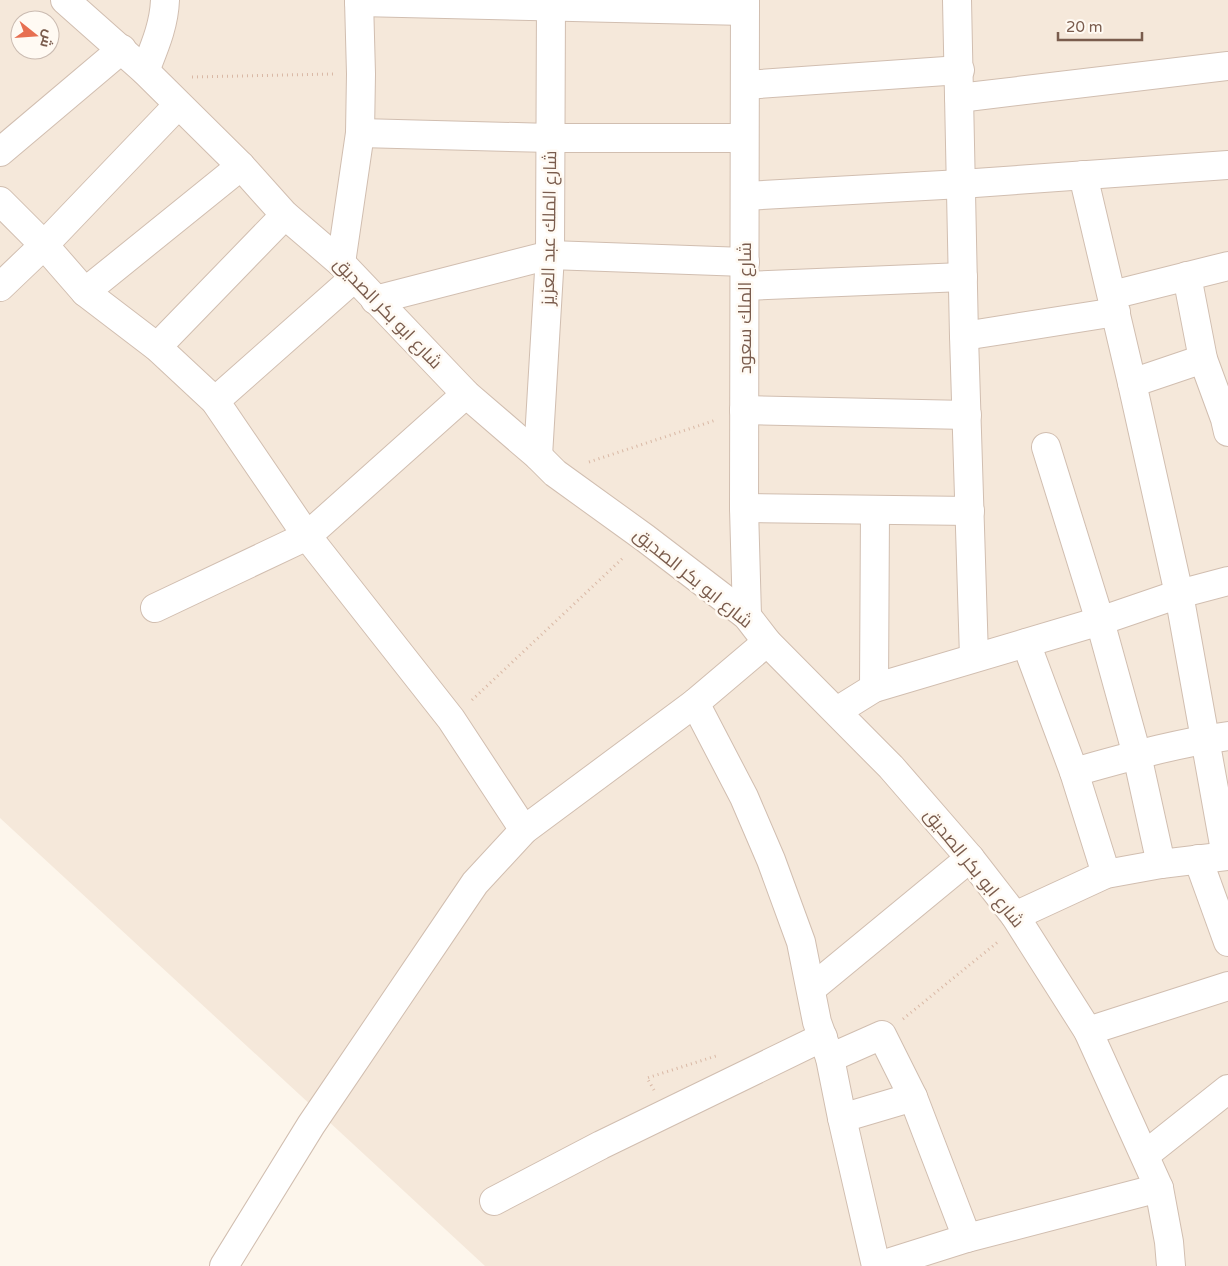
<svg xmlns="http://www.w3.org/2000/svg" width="1228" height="1266" viewBox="0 0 1228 1266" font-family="'Varela Round',Cairo,sans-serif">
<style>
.residential{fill:#f5e8da;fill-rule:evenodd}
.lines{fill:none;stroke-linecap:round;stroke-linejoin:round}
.minor-casing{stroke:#d1beb0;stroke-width:30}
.path{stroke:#d9b8a5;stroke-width:3;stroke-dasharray:1 4;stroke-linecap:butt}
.minor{stroke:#fff;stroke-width:28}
.labels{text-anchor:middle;stroke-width:5;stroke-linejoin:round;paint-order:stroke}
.street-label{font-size:18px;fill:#7a5c4d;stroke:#fffaf3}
</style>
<rect width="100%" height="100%" fill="#fdf6ec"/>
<path class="residential" d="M0 0H1228V1266H485L0 818ZM20 20H50V50H20Z"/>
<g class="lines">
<g class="minor-casing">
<g id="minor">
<polyline points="65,0 145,71 241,166 285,215 341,263 466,394 538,456 555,473 645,538 747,616 767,642 891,767 970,858 1015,916 1088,1031 1159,1188 1169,1242 1171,1266"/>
<polyline points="745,0 744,508 747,616"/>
<polyline points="957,0 964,336 974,657"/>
<polyline points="359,2 745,11"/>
<path d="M145 71C154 48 164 26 165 0"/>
<polyline points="745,85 960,70"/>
<polyline points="959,98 1228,66"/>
<polyline points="360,133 551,138 744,138"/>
<polyline points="0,152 122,49"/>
<polyline points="1083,175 1132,383 1179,594 1226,856"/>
<polyline points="745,196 961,184 1228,165"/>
<polyline points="0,201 44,245 85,292 157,347 215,401 307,536 451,719 524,830"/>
<polyline points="341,263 360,133 361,74 359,0"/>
<polyline points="1187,276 1203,359 1225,419 1228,432"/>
<polyline points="745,286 963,277"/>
<polyline points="0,287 44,245 178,105"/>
<polyline points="85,292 241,166"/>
<polyline points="1112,295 1228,266"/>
<polyline points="375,300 550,255 745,262"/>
<polyline points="964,336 1116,312"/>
<polyline points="157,347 285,215"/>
<polyline points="1132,383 1203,359"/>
<polyline points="215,401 354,278"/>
<polyline points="744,410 967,415"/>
<polyline points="1046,447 1100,621 1137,755 1161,864"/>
<polyline points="538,456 550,255 551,0"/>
<polyline points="744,508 970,511"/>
<polyline points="155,608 307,536 466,394"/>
<polyline points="1026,643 1074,772 1106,874"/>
<polyline points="874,688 875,510"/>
<polyline points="695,703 744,797 771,860 801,942 817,1022 830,1058 842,1118 876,1266"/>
<polyline points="837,711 874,688 1100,621 1179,594 1228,581"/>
<path d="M1074 772C1125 758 1176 743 1228 736"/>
<polyline points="1198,859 1228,942"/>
<polyline points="1015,916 1106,874 1161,864 1228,856"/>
<polyline points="811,989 970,858"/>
<polyline points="1088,1031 1228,986"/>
<polyline points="830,1058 882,1035 913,1097 967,1238"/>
<polyline points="842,1118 913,1097"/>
<polyline points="1145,1155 1228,1089"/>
<polyline points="494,1201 601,1145 823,1037"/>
<polyline points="224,1266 311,1125 475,883 524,830 695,703 767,642"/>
<polyline points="878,1266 967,1238 1159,1188"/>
</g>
</g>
<g class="path">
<polyline points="192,77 333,74"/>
<polyline points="589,462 716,420"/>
<polyline points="472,700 624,557"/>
<polyline points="903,1019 999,941"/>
<polyline points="654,1090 647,1078 716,1056"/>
</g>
<use href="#minor" class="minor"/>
</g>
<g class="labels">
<g class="street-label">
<text transform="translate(549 228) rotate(-89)" y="6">شارع الملك عبد العزيز</text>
<text transform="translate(745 308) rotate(-90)" y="6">شارع الملك سعود</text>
<text transform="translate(388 313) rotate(46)" y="6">شارع ابو بكر الصديق</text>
<text transform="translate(693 578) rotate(39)" y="6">شارع ابو بكر الصديق</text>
<text transform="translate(974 868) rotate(51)" y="6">شارع ابو بكر الصديق</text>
</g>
</g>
<g transform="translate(35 35) rotate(107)"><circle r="24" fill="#fffaf3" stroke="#cabbb1"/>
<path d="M0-4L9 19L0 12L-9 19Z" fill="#e76f51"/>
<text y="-8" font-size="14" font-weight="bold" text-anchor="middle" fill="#7a5c4d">ش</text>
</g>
<path d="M1058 32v8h84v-8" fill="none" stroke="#7a5c4d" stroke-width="2.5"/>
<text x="1066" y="32" font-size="15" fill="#7a5c4d" stroke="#fffaf3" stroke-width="4" paint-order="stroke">20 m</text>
</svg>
